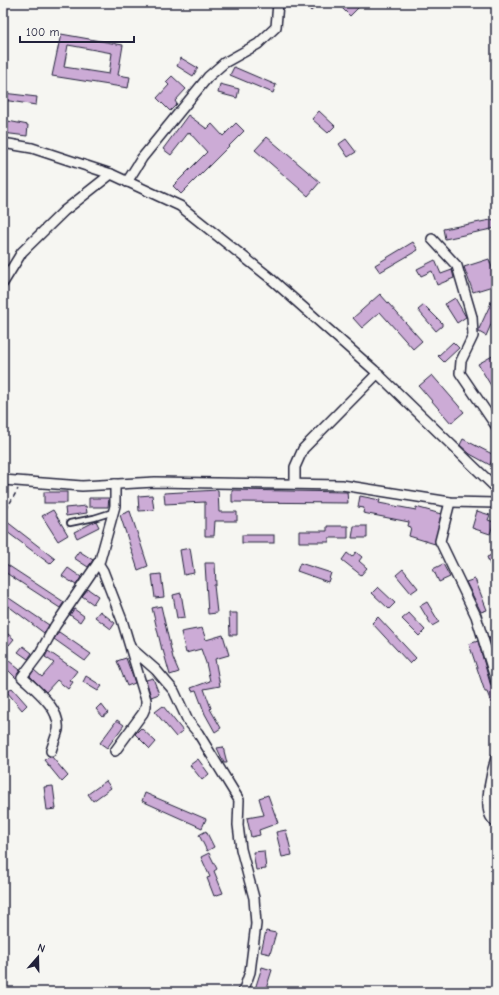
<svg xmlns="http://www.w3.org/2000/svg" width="499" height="995" viewBox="0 0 499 995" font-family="'Comic Neue',sans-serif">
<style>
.building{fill:#ccabd6;stroke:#22223b;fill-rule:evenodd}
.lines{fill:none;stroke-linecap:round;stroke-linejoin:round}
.service-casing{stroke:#22223b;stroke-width:8}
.minor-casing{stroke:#22223b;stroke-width:12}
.path{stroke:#22223b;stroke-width:1.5;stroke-dasharray:4 3;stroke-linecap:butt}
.service{stroke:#f6f6f2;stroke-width:4.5}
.minor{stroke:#f6f6f2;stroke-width:9}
</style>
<rect width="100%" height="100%" fill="#f6f6f2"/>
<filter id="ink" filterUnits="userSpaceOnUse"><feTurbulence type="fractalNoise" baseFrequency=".025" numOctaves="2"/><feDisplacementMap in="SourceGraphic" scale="8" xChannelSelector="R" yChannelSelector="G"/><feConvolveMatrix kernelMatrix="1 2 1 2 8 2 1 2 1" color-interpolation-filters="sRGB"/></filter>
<g filter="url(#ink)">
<g class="building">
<polygon points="304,3 320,3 311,11"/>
<polygon points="337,3 363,3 350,16"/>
<path d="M61 34 123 45 118 75 130 77 128 88 52 76ZM68 45 112 53 109 74 64 67Z"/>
<polygon points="181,58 198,68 193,76 177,66"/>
<polygon points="234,67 276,85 273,93 230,75"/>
<polygon points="172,76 186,89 175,101 177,104 170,111 157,98 169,85 166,82"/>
<polygon points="220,84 239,89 237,98 218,93"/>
<polygon points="3,93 37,97 36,105 3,100"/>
<polygon points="319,111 335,126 328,133 312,119"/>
<polygon points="188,115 207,129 212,124 223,136 236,123 244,131 181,194 173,186 207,152 189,132 171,155 163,149"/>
<polygon points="3,120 28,125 27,136 3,133"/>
<polygon points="267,137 320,182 308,196 255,150"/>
<polygon points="346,139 356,152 348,157 339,144"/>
<polygon points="496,219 496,228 445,239 443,229"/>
<polygon points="413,242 418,250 380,272 375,265"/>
<polygon points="489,259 496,279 496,285 473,292 464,267"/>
<polygon points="435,260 441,274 452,270 454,278 437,285 432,271 421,276 417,269"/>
<polygon points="496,292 496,313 486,336 479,332 479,329"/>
<polygon points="380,294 422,341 413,349 380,312 362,328 353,318"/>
<polygon points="455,298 466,317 457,323 445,304"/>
<polygon points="424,305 442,323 442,326 436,331 418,310"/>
<polygon points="453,342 459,348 444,362 438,356"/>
<polygon points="496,354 496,394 478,364"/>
<polygon points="432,375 464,412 451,423 419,386"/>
<polygon points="463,439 494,455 490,465 470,454 460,445"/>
<polygon points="218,490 219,512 237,512 237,521 215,521 214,536 205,536 205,502 165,504 164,493"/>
<polygon points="232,490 347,492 348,503 232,502"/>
<rect x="44" y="492" width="23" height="11"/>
<polygon points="152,495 154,510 139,511 138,496"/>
<polygon points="360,496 380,500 379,503 416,510 416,507 441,514 435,544 409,536 411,527 408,526 409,522 363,513 364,508 358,507"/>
<polygon points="89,498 109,498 108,507 89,507"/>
<polygon points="86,506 87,513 66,516 65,508"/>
<polygon points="53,510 68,535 58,541 42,516"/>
<polygon points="130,511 148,566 138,570 120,515"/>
<polygon points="477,511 490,515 488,520 494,522 490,534 472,528"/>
<polygon points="6,521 55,559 50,564 3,529"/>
<polygon points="96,521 99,527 77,538 74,532"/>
<polygon points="327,526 348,526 348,538 329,538 329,542 299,542 299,531 327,531"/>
<polygon points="354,526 367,526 367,538 352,538"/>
<rect x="242" y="535" width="32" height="8"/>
<polygon points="190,548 194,573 184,575 180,550"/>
<polygon points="79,551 93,560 88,567 74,558"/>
<polygon points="356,552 362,557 359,561 367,568 361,575 342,560 347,553 352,557"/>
<polygon points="496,553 496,579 487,557"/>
<polygon points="3,562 64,602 60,608 3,571"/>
<polygon points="205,563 215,563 216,585 214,585 217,613 208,614"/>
<polygon points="300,563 331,573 328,582 297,571"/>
<polygon points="443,564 450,577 439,582 433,569"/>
<polygon points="68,568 81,577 76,585 62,576"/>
<polygon points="403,569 418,588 411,593 396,575"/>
<polygon points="161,574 164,597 155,598 152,575"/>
<polygon points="475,579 487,610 481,612 466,582"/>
<polygon points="378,587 395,603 389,609 372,593"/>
<polygon points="88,589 98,596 93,604 82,596"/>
<polygon points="181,593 185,617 177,618 173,595"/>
<polygon points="3,594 49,625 44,633 3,602"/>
<polygon points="427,602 439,622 432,626 420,606"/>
<polygon points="161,606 173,658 179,672 170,675 163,650 162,650 152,608"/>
<polygon points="74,609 84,616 80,622 70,615"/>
<polygon points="100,611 115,623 111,629 95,617"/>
<polygon points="229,613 237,613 237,635 230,635"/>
<polygon points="409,613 425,630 419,636 402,619"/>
<polygon points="378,617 416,658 410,664 372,623"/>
<polygon points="202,628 206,640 223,635 229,655 215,659 220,686 204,689 211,708 210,709 221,728 215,732 205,714 196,690 192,691 191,688 210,681 206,663 201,649 186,653 181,632"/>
<polygon points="3,630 14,639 9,645 3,640"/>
<polygon points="59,632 91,654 85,661 54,639"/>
<polygon points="493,636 496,645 496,660 489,637"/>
<polygon points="478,641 490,683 496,694 496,715 487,692 485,692 469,644"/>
<polygon points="23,646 32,653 28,659 18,652"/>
<polygon points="48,651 77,671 70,680 73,682 68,689 57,680 46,692 30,676 34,670 42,677 54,663 45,657"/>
<polygon points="3,656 20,670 16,678 3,665"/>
<polygon points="126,658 135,683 127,686 117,661"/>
<polygon points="86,676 102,686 98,691 83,682"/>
<polygon points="153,678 159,694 151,697 146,680"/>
<polygon points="12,688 27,705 22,710 7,692"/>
<polygon points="101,704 108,713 103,717 96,709"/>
<polygon points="163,706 183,731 176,737 155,712"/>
<polygon points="117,720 124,725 107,748 100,743"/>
<polygon points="141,728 156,742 150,749 135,734"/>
<polygon points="223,747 227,763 224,763 217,748"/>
<polygon points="49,757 52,757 68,776 62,782 44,760"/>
<polygon points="198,759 209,774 202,780 190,765"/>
<polygon points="106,781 111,788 93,801 88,794"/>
<polygon points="53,786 56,809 47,810 44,787"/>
<polygon points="145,793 206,819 202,828 142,801"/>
<polygon points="268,795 278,823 259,830 260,835 251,837 247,818 264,815 259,798"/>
<polygon points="286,830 292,855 282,857 276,832"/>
<polygon points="206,831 214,847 207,851 199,835"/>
<polygon points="264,851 266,869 256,870 253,852"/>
<polygon points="209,853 217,869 214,871 223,893 214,896 207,878 210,877 201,857"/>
<polygon points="266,931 276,933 270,954 261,952"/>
<polygon points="262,967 272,970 265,992 254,992"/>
</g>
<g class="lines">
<g class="service-casing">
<polyline id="service" points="70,523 94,518 113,512"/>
</g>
<g class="minor-casing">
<g id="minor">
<polyline points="3,143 32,148 111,174 180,206 269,277 374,370 496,488"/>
<polyline points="127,182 142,158 208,77 224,63 258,44 276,27 278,3"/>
<polyline points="432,239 457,266 472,317 473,336 461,361 460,373 496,426"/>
<polyline points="3,283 22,252 64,211 111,174"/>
<polyline points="3,480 82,486 155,482 342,485 450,502 496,503"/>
<polyline points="295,484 295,467 303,449 378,373"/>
<polyline points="450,502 440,541 476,616 496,681"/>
<polyline points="98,563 103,571 122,620 146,700 146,706 143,713 115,751"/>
<polyline points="131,648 156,670 174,691 188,721 198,733 239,800 238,825 241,849 254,898 256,924 250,972 243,992"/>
<path d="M51 751C53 744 56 737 58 730 61 709 36 690 22 677L40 653 55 626 100 560 115 506V484"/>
<path d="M496 758C492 771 484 803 490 815 491 818 494 821 496 823"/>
</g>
</g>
<polyline class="path" points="3,515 18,489"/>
<use href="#service" class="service"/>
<use href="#minor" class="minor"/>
</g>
</g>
<rect width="499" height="995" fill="none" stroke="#f6f6f2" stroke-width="16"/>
<rect x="8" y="8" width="483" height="979" fill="none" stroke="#22223b" stroke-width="1.5" filter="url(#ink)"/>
<g transform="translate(38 957) rotate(20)" stroke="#f6f6f2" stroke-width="3" paint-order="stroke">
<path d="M0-3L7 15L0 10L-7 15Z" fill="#22223b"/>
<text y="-6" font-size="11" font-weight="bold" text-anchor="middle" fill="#22223b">N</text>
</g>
<path d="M20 36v6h114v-6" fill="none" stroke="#22223b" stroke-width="2"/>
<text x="26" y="36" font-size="12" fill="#22223b" stroke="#f6f6f2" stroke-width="3" paint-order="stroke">100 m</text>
</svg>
